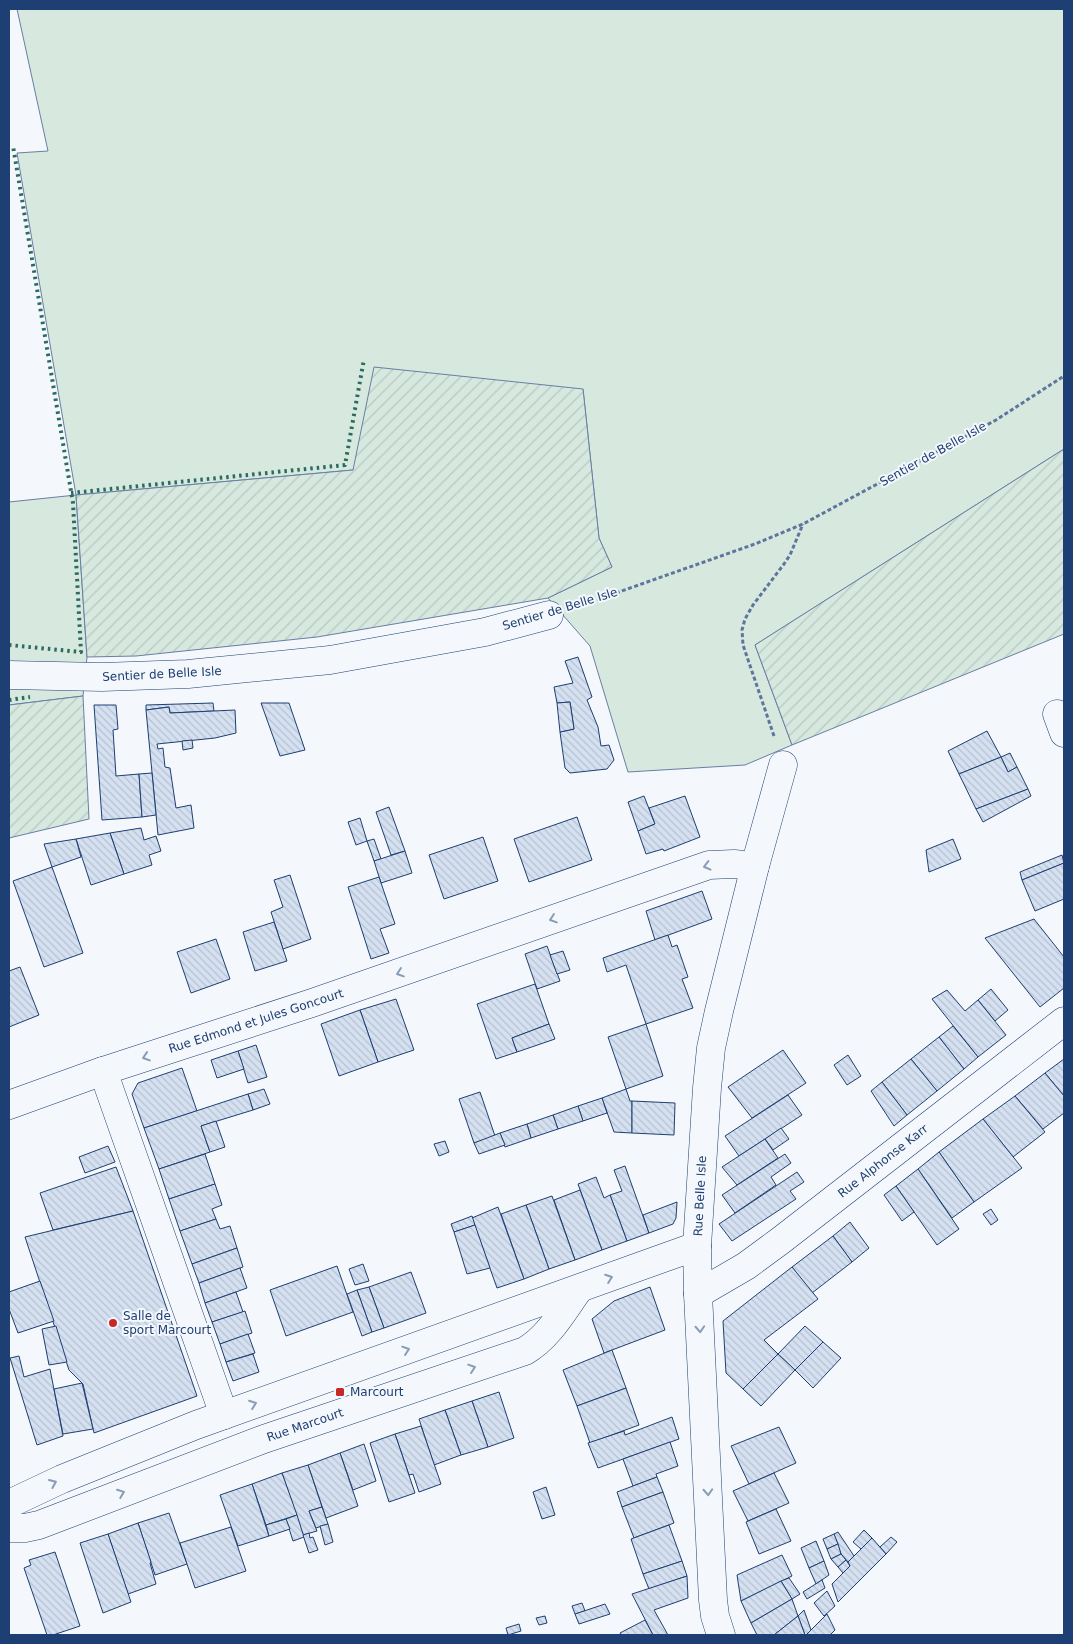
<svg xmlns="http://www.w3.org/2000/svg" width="1073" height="1644" viewBox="0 0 1073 1644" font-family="'DejaVu Sans',sans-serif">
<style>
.grass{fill:#d7e8df;stroke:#687fa3}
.garden{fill:url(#garden-furrows);stroke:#687fa3}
.building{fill:url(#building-back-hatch);stroke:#1d3f73}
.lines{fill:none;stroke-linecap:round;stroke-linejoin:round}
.minor-casing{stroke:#1d3f73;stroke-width:29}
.path{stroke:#5e769c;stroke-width:3;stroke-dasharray:4 2.5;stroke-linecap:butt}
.minor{stroke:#f4f7fb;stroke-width:28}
.hedge{stroke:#2c6c60;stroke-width:4;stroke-dasharray:2.5 4;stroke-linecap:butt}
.oneway{stroke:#889bb7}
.poi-dot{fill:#c62828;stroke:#f4f7fb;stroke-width:2}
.labels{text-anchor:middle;stroke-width:4;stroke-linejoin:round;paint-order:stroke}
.street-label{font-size:12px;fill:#1d3f73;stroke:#f4f7fb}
.poi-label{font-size:12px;fill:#1d3f73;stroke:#f4f7fb;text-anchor:start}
</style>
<defs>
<pattern id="garden-furrows" width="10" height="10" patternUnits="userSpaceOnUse" patternTransform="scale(1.25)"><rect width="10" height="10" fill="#d7e8df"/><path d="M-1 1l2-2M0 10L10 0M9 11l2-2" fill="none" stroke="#b8c8c3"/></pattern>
<pattern id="building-back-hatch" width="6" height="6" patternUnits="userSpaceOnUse" patternTransform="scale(1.25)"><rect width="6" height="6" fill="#d5e0f0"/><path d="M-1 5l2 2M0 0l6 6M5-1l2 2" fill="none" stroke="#b6c1d1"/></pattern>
</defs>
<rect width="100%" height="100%" fill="#f4f7fb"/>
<polygon class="grass" points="17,9 1064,9 1064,449 755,645 792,745 745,765 628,772 590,646 548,598 612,567 599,538 583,389 353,470 76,495 87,657 83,696 9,705 9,502 76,495 17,153 48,151"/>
<g class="garden">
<polygon points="374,367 583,389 599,538 612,567 548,598 317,637 136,656 87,657 76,495 353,470"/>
<polygon points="1064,449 1064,634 792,745 755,645"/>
<polygon points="83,696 89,819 9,838 9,705"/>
</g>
<g class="building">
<polygon points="578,657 592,697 587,700 598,727 601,746 609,745 614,760 607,769 570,773 565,768 560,732 574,729 570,702 557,703 554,687 573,683 565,661"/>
<polygon points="570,702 574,729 560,732 557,703"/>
<polygon points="213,703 214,711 170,713 169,707 146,710 146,705"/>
<polygon points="261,703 289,703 305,750 280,756"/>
<polygon points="94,705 116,705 118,729 113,730 116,776 139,774 142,817 102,820"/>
<polygon points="169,707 170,713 235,710 236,733 215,738 157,744 158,749 163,748 165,767 170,768 176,808 191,805 194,828 158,835 146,710"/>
<polygon points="987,731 1001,757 959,774 948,751"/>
<polygon points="192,740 193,748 183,750 182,741"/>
<polygon points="1010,753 1017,767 1008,772 1001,757"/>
<polygon points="1001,757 1008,772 1017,767 1028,789 976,809 959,774"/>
<polygon points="152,773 156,815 142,817 139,774"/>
<polygon points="1028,789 1031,796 983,822 976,809"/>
<polygon points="644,796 655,824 638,831 628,802"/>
<polygon points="685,796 700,837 664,851 663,849 646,854 638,831 655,824 649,808"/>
<polygon points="389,807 405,851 391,855 376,812"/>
<polygon points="577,817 592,860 529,882 514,839"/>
<polygon points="360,818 367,841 356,845 348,822"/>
<polygon points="141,828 144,840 156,836 161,851 149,855 152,865 124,874 110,833"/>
<polygon points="110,833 124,874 91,885 76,839"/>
<polygon points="483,837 498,881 444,899 429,855"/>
<polygon points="76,839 81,857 52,867 44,844"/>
<polygon points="374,839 381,859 374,861 367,841"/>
<polygon points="953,839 961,859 929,872 926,850"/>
<polygon points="405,851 412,873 381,883 374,861"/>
<polygon points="1062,855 1064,863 1022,880 1020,872"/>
<polygon points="1064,863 1064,899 1035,911 1022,880"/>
<polygon points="52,867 83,953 44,967 13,881"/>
<polygon points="290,875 311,939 283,949 271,912 283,907 274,880"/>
<polygon points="379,877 395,924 380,929 389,953 371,959 348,887"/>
<polygon points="702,891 712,919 655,940 646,911"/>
<polygon points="1034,919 1064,957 1064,988 1040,1007 985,938"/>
<polygon points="274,922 287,961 255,971 243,932"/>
<polygon points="668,935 672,947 677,945 688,977 682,979 693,1008 646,1024 626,965 607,972 603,958"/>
<polygon points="216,939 230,979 191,993 177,952"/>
<polygon points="547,946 560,981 537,989 525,954"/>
<polygon points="563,951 570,970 557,974 550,955"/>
<polygon points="20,967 39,1015 9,1027 9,971"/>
<polygon points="535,984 549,1024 512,1038 517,1052 496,1059 477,1004"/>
<polygon points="991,989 1008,1010 995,1021 978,1000"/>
<polygon points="947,990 965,1011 978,1000 1006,1035 978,1057 932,999"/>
<polygon points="396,999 414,1050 378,1062 360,1010"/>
<polygon points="360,1010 378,1062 339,1076 321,1024"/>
<polygon points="549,1024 555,1039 517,1052 512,1038"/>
<polygon points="646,1024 663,1076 626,1089 608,1037"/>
<polygon points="953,1026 978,1057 964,1069 939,1037"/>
<polygon points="939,1037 964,1069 937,1091 911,1059"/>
<polygon points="256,1045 267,1077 248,1083 238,1051"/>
<polygon points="783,1050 806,1083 752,1118 728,1087"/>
<polygon points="238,1051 244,1069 217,1078 211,1060"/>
<polygon points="848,1055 861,1076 847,1085 834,1065"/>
<polygon points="911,1059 937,1091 907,1115 882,1082"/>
<polygon points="1064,1059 1064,1096 1045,1073"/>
<polygon points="182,1068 197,1111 144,1128 132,1094 138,1083"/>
<polygon points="1045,1073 1064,1096 1064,1113 1043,1129 1015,1096"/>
<polygon points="882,1082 907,1115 894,1126 871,1091"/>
<polygon points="264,1089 270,1104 253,1110 248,1094"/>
<polygon points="626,1089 630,1101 632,1101 632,1133 614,1132 602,1098"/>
<polygon points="480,1092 495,1136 474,1143 459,1099"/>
<polygon points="248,1094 253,1110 201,1126 210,1152 159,1169 144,1128"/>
<polygon points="788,1095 802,1115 739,1156 725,1136"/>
<polygon points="1015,1096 1045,1132 1013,1157 983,1119"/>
<polygon points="602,1098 607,1113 583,1121 578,1106"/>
<polygon points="632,1101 675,1103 674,1135 632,1133"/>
<polygon points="578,1106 583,1121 558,1129 553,1115"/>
<polygon points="553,1115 558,1129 531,1138 527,1124"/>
<polygon points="983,1119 1022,1168 974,1202 939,1152"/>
<polygon points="216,1121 225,1147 210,1152 201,1126"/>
<polygon points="527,1124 531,1138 505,1147 500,1133"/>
<polygon points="781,1128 789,1139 773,1150 765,1139"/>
<polygon points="500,1133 505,1145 479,1154 474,1143"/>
<polygon points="765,1139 778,1158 737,1185 722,1167"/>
<polygon points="445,1141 449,1152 439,1156 434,1144"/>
<polygon points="108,1146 115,1162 85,1173 79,1157"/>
<polygon points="939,1152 974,1202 952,1218 918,1169"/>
<polygon points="205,1154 215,1184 169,1199 159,1169"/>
<polygon points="785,1154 791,1163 771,1177 776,1185 735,1213 722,1195"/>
<polygon points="625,1166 649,1233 627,1241 610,1195 622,1191 614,1170"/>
<polygon points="116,1167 133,1211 53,1230 40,1193"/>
<polygon points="918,1169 959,1229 937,1245 896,1186"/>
<polygon points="797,1172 804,1182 790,1191 796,1199 732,1241 719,1224"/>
<polygon points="596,1177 604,1198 610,1195 627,1241 602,1250 578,1184"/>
<polygon points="215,1184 222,1205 212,1209 216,1219 180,1231 169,1199"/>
<polygon points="896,1186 914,1212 902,1221 884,1195"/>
<polygon points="580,1190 602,1250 575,1260 554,1200"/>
<polygon points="552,1196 575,1260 549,1269 526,1205"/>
<polygon points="677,1202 676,1218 673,1224 649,1233 643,1215"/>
<polygon points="526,1205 549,1269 524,1279 501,1214"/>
<polygon points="498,1207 524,1279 497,1288 472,1218"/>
<polygon points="991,1209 998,1220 991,1225 983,1214"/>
<polygon points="133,1211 197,1396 94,1433 83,1384 69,1370 25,1237"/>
<polygon points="472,1216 475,1225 454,1232 451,1224"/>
<polygon points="216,1219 220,1229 230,1226 237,1248 192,1264 180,1231"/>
<polygon points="850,1222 869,1248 852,1262 833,1236"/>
<polygon points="475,1225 490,1268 467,1274 454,1232"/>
<polygon points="833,1236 852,1262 812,1293 792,1267"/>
<polygon points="237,1248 243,1267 199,1283 192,1264"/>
<polygon points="363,1264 369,1281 355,1285 349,1269"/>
<polygon points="337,1266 353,1312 286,1336 270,1290"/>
<polygon points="792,1267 818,1299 764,1340 778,1354 743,1389 726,1373 723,1321"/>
<polygon points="240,1268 247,1288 205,1303 199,1283"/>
<polygon points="411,1272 426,1313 384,1328 369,1287"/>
<polygon points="40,1281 54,1321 18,1333 9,1309 9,1292"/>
<polygon points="369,1287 384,1328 372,1332 357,1290"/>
<polygon points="650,1287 665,1330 604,1353 592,1319 614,1301"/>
<polygon points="357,1290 372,1332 362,1336 347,1294"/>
<polygon points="236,1292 243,1312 212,1322 205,1303"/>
<polygon points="245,1311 252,1333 220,1344 212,1322"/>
<polygon points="56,1326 67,1362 49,1365 42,1329"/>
<polygon points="805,1326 823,1342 795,1370 778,1354"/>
<polygon points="248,1334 255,1353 226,1362 220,1344"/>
<polygon points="823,1342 841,1358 813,1388 795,1370"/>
<polygon points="612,1350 626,1388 577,1406 563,1370"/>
<polygon points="253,1354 259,1372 233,1381 226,1362"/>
<polygon points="778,1354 795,1370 761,1406 743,1389"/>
<polygon points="19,1356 24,1377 50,1369 63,1436 37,1445 10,1358"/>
<polygon points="82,1383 93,1429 63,1434 54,1389"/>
<polygon points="626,1388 639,1425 590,1443 577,1406"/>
<polygon points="499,1392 514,1438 488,1447 472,1401"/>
<polygon points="472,1401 488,1447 461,1455 445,1410"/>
<polygon points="445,1410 461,1455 434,1465 419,1419"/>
<polygon points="672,1417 679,1439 598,1468 588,1443 624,1431 625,1435"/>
<polygon points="421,1426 441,1484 419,1492 413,1474 409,1475 395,1434"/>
<polygon points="779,1427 796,1463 749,1484 731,1446"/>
<polygon points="395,1434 415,1493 389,1502 370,1443"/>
<polygon points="670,1442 678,1466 656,1474 657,1477 633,1486 623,1459"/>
<polygon points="364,1444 376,1481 353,1490 340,1453"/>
<polygon points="340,1453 358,1506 326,1518 308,1465"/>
<polygon points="308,1465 322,1507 309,1511 317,1531 303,1535 282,1473"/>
<polygon points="282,1473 297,1515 266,1525 252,1484"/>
<polygon points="774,1473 789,1503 748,1521 733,1491"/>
<polygon points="657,1477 663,1492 622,1507 617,1492"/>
<polygon points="252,1484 269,1536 238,1546 220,1495"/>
<polygon points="546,1487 555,1515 542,1519 533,1492"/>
<polygon points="663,1492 674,1523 634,1538 622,1507"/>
<polygon points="322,1507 328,1524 316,1528 309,1511"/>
<polygon points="776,1509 791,1541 759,1554 746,1522"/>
<polygon points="169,1513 187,1564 155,1575 138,1523"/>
<polygon points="297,1515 304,1537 293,1541 286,1519"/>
<polygon points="286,1519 290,1529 269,1536 266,1525"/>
<polygon points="138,1523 151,1562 150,1563 156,1584 128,1594 108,1534"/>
<polygon points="328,1524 333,1542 325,1545 320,1526"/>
<polygon points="669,1525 682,1561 643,1574 631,1539"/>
<polygon points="231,1527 246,1571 195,1588 180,1543"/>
<polygon points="864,1530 872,1538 861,1549 853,1542"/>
<polygon points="838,1532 854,1556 848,1562 841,1554 834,1534"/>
<polygon points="309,1533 310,1538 313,1537 318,1550 309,1553 303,1535"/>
<polygon points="108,1534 131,1602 103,1613 80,1543"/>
<polygon points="834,1534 838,1544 827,1549 823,1539"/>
<polygon points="891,1537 897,1542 886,1554 880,1547"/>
<polygon points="872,1538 886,1554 838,1602 832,1584 850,1566 848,1562"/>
<polygon points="816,1541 824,1561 809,1568 801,1548"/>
<polygon points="838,1544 841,1554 831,1559 827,1549"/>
<polygon points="55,1552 80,1626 53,1635 47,1635 24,1568 31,1565 29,1560"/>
<polygon points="841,1554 846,1560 838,1567 831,1559"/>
<polygon points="782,1555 792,1576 741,1601 737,1575"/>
<polygon points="846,1560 850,1566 843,1573 838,1567"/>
<polygon points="682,1561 687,1576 649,1589 643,1574"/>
<polygon points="824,1561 829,1575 816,1584 809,1568"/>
<polygon points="687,1576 688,1598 654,1610 668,1635 653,1635 632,1594"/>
<polygon points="789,1578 800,1594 792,1599 781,1581"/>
<polygon points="822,1580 825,1588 807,1599 803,1592"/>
<polygon points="781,1581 792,1599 751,1623 741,1601"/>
<polygon points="827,1591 835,1606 824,1616 814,1603"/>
<polygon points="792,1599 798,1616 774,1635 757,1635 751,1623"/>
<polygon points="582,1603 585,1611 575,1614 572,1606"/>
<polygon points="605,1604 610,1614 579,1624 575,1614"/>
<polygon points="804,1610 811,1630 806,1635 805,1635 798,1616"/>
<polygon points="827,1614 835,1630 830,1635 806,1635"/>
<polygon points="545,1616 547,1623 539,1625 536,1618"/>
<polygon points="798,1616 805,1635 774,1635"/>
<polygon points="645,1620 653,1635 621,1635 620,1633"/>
<polygon points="519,1624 521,1631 508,1635 506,1628"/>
</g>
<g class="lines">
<g class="minor-casing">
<g id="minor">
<polyline points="9,675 102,677 188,674 330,660 485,632 549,615"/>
<polyline points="1057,714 1064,733"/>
<polyline points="9,1105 103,1071"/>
<polyline points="698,1294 746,1266 780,1241 1064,1021"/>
<polyline points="224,1415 103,1071 312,1003 709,865 734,864 755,866"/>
<polyline points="9,1504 62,1479 196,1425 697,1246"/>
<path d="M9 1528H25L39 1525 264 1439 525 1351C549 1337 563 1311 579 1289"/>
<polyline points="721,1635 715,1616 713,1600 698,1294 697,1246 707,1088 711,1048 719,1011 755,866 783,765"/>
</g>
</g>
<g class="path">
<polyline points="579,606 755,544 803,524 996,420 1064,376"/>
<polyline points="774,736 743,645 742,630 745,619 753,605 784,564 790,555 803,524"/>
</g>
<use href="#minor" class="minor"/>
<g class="hedge">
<polyline points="71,493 345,465 364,359"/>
<polyline points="9,645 81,652 73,503 13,146"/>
<polyline points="9,700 30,697"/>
</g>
</g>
<defs><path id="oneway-chevron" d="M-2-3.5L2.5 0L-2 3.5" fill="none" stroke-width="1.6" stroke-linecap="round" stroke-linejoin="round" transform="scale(1.25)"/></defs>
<g class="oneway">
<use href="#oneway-chevron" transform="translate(707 866) rotate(166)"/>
<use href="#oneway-chevron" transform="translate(553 919) rotate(161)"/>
<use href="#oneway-chevron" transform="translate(400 973) rotate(161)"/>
<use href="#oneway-chevron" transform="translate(146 1057) rotate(162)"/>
<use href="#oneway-chevron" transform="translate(609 1278) rotate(-20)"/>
<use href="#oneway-chevron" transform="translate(700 1329) rotate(87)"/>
<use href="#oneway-chevron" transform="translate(406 1350) rotate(-19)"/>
<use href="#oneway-chevron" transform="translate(472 1368) rotate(-19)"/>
<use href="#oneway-chevron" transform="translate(253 1404) rotate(-20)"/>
<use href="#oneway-chevron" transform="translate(53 1483) rotate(-23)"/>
<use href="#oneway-chevron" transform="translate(708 1492) rotate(87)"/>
<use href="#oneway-chevron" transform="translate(121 1493) rotate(-21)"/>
</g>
<g class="poi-dot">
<circle cx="113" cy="1323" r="5"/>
<rect x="335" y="1387" width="10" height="10" rx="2.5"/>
</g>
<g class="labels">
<g class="street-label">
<text transform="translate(933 454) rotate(-29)" y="4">Sentier de Belle Isle</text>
<text transform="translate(560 609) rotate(-17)" y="4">Sentier de Belle Isle</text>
<text transform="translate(162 674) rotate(-3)" y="4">Sentier de Belle Isle</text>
<text transform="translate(256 1021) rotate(-18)" y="4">Rue Edmond et Jules Goncourt</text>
<text transform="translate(883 1161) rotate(-38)" y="4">Rue Alphonse Karr</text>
<text transform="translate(700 1196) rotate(-87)" y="4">Rue Belle Isle</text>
<text transform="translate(305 1425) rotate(-19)" y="4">Rue Marcourt</text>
</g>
<g class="poi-label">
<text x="123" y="1320">Salle de<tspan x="123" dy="14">sport Marcourt</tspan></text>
<text x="350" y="1396">Marcourt</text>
</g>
</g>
<rect width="1073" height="1644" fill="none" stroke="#1d3f73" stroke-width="20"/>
</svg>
